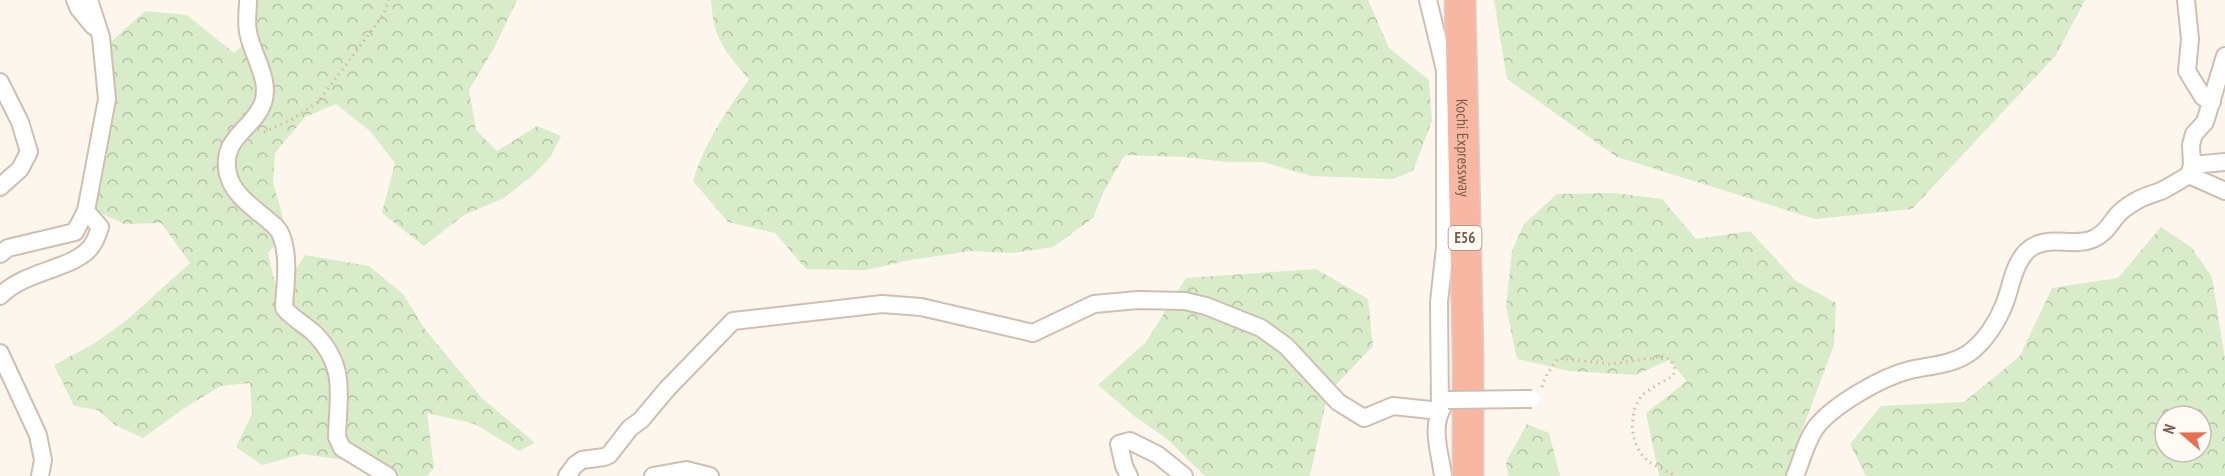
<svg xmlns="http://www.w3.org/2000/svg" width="2225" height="476" viewBox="0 0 2225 476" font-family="'PT Sans Narrow',sans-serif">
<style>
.forest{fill:url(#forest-crowns);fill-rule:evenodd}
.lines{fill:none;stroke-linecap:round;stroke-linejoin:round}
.minor-casing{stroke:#d1beb0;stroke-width:20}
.motorway-casing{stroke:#dad1cd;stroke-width:33}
.path{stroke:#d9b8a5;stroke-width:3;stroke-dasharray:1.5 4.5;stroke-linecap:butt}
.minor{stroke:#fff;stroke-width:16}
.motorway{stroke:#f7b7a3;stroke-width:30}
.minor-bridge-casing{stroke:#d1beb0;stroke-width:20;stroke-linecap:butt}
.minor-bridge{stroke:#fff;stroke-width:16}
.labels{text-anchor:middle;stroke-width:4.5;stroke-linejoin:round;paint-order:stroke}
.shield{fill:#fffaf3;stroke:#a28b7f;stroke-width:1.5}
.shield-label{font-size:15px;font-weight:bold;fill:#7a5c4d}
.street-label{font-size:16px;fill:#7a5c4d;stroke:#fffaf3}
</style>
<defs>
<pattern id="forest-crowns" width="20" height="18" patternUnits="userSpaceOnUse" patternTransform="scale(1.5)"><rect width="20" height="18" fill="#d8ecc9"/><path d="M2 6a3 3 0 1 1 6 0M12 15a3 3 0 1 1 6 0" fill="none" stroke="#b4c2a5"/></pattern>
</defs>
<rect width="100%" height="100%" fill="#fdf6ec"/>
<g class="forest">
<polygon points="248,0 517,0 494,48 469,90 476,130 497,151 537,126 561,136 551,156 533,175 504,198 464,215 424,246 382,213 395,163 370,131 336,104 305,117 275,153 273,182 287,232 268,253 278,297 305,255 369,266 403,294 424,328 482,398 535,443 519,451 475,424 427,413 434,468 427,476 395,476 388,471 337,459 302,454 262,465 236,447 252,414 250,383 221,386 186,407 143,438 115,425 98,410 74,406 54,365 95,343 127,320 190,263 161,223 124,224 94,210 103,49 145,11 187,15 234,53 256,33"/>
<path d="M711 0H1368L1389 48 1429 80 1432 121 1413 171 1393 179 1311 176 1263 162H1226L1184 157 1125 155 1103 193 1093 218 1053 247 1012 253 971 251 910 260 866 270 806 269 775 233 728 222 693 181C704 143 727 111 749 79 725 52 713 38 711 0Z"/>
<polygon points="1494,0 2085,0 2056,55 1912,209 1815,219 1617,157 1507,79"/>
<polygon points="1614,193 1662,199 1696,239 1750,231 1796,281 1836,303 1834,345 1785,476 1659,476 1646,413 1687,381 1669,360 1636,375 1569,371 1517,359 1506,307 1512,251 1524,224 1557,194"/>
<path d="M2161 227 2191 247 2212 277 2225 359V476H1866L1850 444 1881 406 1964 402 2020 356 2052 288 2118 278ZM2165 416H2201V452H2165Z"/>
<polygon points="1316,269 1368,299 1373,346 1328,393 1310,476 1205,476 1166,438 1134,416 1098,385 1146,342 1186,278"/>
<polygon points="1527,424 1549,433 1560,476 1508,476 1506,462"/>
</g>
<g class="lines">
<g class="minor-casing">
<g id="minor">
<polyline points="75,0 79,9 93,26"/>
<path d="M248 0C248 10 246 22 248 32 252 55 271 79 263 103 253 130 220 137 228 174 233 195 254 208 269 221 274 225 279 229 281 235 290 257 285 285 284 308 293 319 306 325 316 335 347 368 338 396 337 437L342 448 388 476"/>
<polyline points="1428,0 1445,70 1445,247 1439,302 1440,411"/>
<polyline points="2186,0 2190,39 2187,71 2203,97 2212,102"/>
<polyline points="0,82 20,122 29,152 20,169 0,187"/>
<polyline points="2192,165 2225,162"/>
<polyline points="2189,175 2225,191"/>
<polyline points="0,254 8,248 75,232 86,211 107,99 101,37 89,0"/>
<path d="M0 296C26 270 71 270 90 248 95 242 98 234 100 227L86 211"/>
<polyline points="0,353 38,435 43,460 40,476"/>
<polyline points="567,476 575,465 582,460 604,457 609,455 630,428 641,420 667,389 733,321 882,304 921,307 1033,333 1094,304 1138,300 1185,301 1206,306 1261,328 1286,346 1338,402 1364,418 1393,406 1440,411"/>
<polyline points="653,476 686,470 710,476"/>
<polyline points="1129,476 1124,466 1119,444 1130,441 1158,455 1184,476"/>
<path d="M1443 476C1440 451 1429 425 1445 404"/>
<path d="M1795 476C1802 460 1806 440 1817 426 1835 404 1882 377 1910 370 1932 365 1955 365 1973 350 1987 338 1997 322 2004 305 2011 288 2013 265 2027 251 2046 233 2072 248 2093 239 2104 234 2108 227 2115 218 2120 211 2129 205 2136 201 2144 196 2153 194 2161 191 2171 186 2180 180 2189 175L2192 165 2191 145 2194 134 2205 122 2225 56"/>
</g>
</g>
<g class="motorway-casing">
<g id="motorway">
<path id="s1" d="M1460 0 1468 353V476"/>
</g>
</g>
<g class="path">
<polyline points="264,132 291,120 318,102 384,14 389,0"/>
<path d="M1542 387 1546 376 1558 358 1611 364 1665 356C1672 362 1677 366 1673 376 1664 381 1654 386 1645 393 1627 408 1629 445 1647 460 1655 466 1666 471 1676 476"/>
</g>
<use href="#minor" class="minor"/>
<use href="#motorway" class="motorway"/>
<g class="minor-bridge-casing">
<polyline id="minor-bridge" points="1448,400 1532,399"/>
</g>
<use href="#minor-bridge" class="minor-bridge"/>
</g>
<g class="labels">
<rect class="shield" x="1448.5" y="226" width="33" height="24" rx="4.5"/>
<g class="shield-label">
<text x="1465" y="243">E56</text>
</g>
<g class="street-label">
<text dy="6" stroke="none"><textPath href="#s1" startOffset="148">Kochi Expressway</textPath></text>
</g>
</g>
<g transform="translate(2183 434) rotate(290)"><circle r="28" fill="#fffaf3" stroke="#cabbb1" stroke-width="1.5"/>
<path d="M0-4.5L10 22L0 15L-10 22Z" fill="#e76f51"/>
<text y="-9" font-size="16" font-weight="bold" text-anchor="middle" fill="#7a5c4d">N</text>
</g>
</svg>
